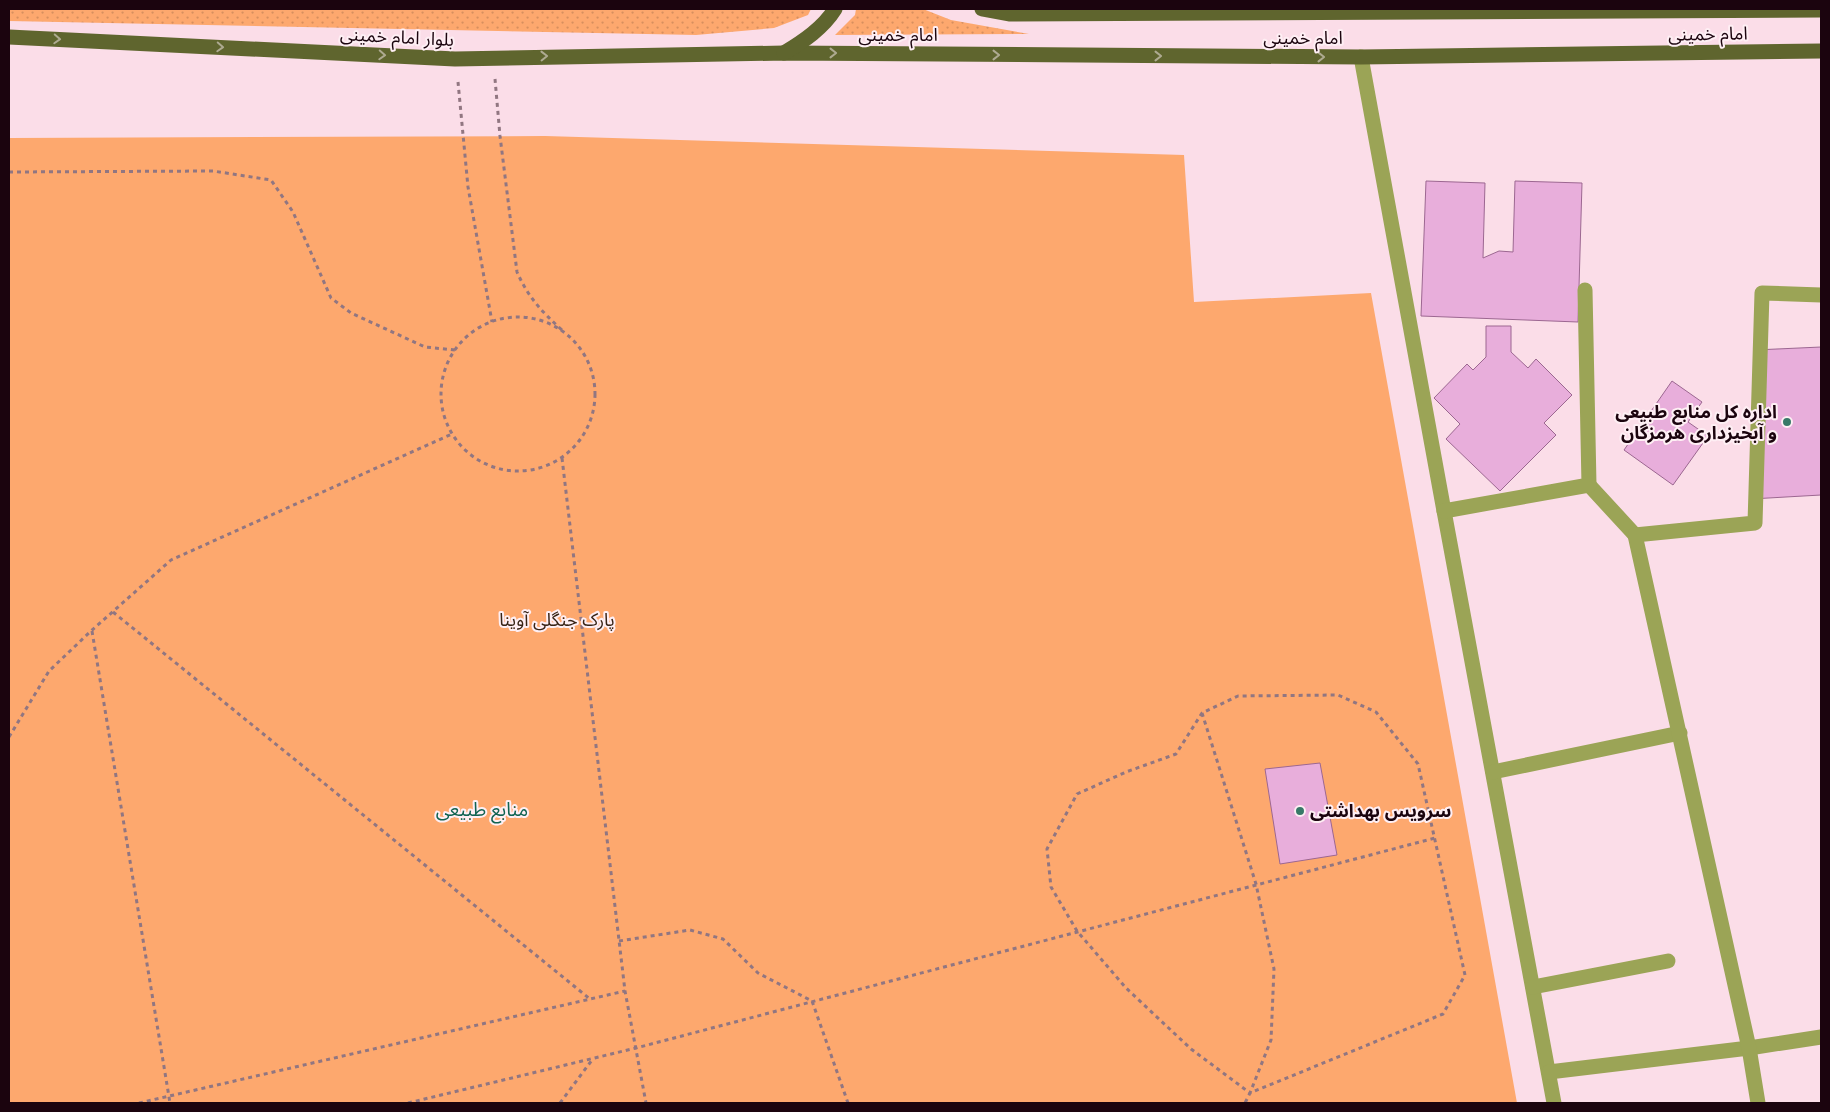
<svg xmlns="http://www.w3.org/2000/svg" width="1830" height="1112" viewBox="0 0 1830 1112" font-family="'Noto Sans','Noto Sans Arabic',sans-serif">
<style>
.grass{fill:url(#grass-dots)}
.green{fill:#fda86e}
.building{fill:#e8aedb;stroke:#9c6791}
.lines{fill:none;stroke-linecap:round;stroke-linejoin:round}
.path{stroke:#917681;stroke-width:3;stroke-dasharray:4 4;stroke-linecap:butt}
.street{stroke:#9ba456;stroke-width:15}
.primary{stroke:#5f652e;stroke-width:15}
.oneway{stroke:#aeaa91}
.poi-dot{fill:#387968;stroke:#feeff4;stroke-width:2}
.labels{text-anchor:middle;stroke-width:4;stroke-linejoin:round;paint-order:stroke}
.street-label{font-size:18px;fill:#1b040e;stroke:#feeff4}
.poi-label{font-size:18px;font-weight:bold;fill:#1b040e;stroke:#feeff4;text-anchor:end}
.park-label{font-size:18px;fill:#382416;stroke:#feeff4}
.neighbourhood-label{font-size:19px;fill:#116452;stroke:#feeff4}
</style>
<defs>
<pattern id="grass-dots" width="8" height="8" patternUnits="userSpaceOnUse" patternTransform="scale(1.25)"><rect width="8" height="8" fill="#fda86e"/><path d="M2 2h.1M6 6h.1" fill="none" stroke="#d88f5e" stroke-width="1.8" stroke-linecap="round"/></pattern>
</defs>
<rect width="100%" height="100%" fill="#fbdde8"/>
<g class="grass">
<polygon points="9,9 811,9 808,15 774,28 696,35 9,21"/>
<polygon points="856,9 923,9 951,20 1029,34 835,35 855,15"/>
</g>
<polygon class="green" points="545,136 1184,155 1194,302 1371,293 1517,1103 9,1103 9,138"/>
<g class="building">
<polygon points="1426,181 1485,183 1483,258 1499,251 1513,252 1515,181 1582,183 1578,322 1421,316"/>
<polygon points="1486,326 1511,326 1511,352 1528,368 1536,359 1572,395 1544,423 1556,435 1500,491 1446,439 1460,424 1434,398 1467,364 1473,370 1486,357"/>
<polygon points="1821,347 1821,495 1751,499 1755,350"/>
<polygon points="1672,381 1702,402 1688,422 1708,436 1673,485 1624,450"/>
<polygon points="1320,763 1337,855 1280,864 1265,769"/>
</g>
<g class="lines">
<g class="path">
<path d="M495 79 500 136 517 272C528 297 542 312 562 330"/>
<polyline points="458,82 468,187 492,322"/>
<polyline points="9,172 213,171 271,180 293,212 331,298 351,313 425,347 455,350"/>
<circle cx="518" cy="394" r="77"/>
<polyline points="562,458 625,991 646,1103"/>
<polyline points="113,612 590,999"/>
<polyline points="92,631 170,1103"/>
<polyline points="1202,713 1256,884 1274,969 1271,1040 1250,1093 1191,1049 1126,988 1077,931 1051,887 1047,849 1077,794 1126,772 1176,754 1202,713 1238,696 1338,695 1376,712 1418,764 1465,975 1443,1014 1250,1093 1245,1103"/>
<polyline points="9,737 49,671 91,631 171,560 452,434"/>
<polyline points="619,941 690,930 723,939 758,973 812,1001 848,1103"/>
<polyline points="139,1103 625,991"/>
<polyline points="408,1103 636,1048 1435,838"/>
<polyline points="560,1103 592,1060"/>
</g>
<g class="street">
<polyline points="1361,57 1444,511 1554,1103"/>
<polyline points="1589,485 1635,535"/>
<polyline points="1444,511 1589,485 1585,290"/>
<polyline points="1493,772 1680,733"/>
<polyline points="1533,987 1668,961"/>
<polyline points="1549,1072 1749,1048 1821,1037"/>
<polyline points="1758,1103 1749,1048 1635,535 1755,523 1762,293 1821,295"/>
</g>
<g class="primary">
<polyline points="982,9 1009,14 1821,10"/>
<polyline points="9,37 455,59 784,53 1361,57 1821,51"/>
<path d="M784 53C804 41 823 28 835 9"/>
</g>
</g>
<defs><path id="oneway-chevron" d="M-2-3.5L2.5 0L-2 3.5" fill="none" stroke-width="1.6" stroke-linecap="round" stroke-linejoin="round" transform="scale(1.25)"/></defs>
<g class="oneway">
<use href="#oneway-chevron" transform="translate(57 39) rotate(3)"/>
<use href="#oneway-chevron" transform="translate(220 47) rotate(3)"/>
<use href="#oneway-chevron" transform="translate(833 53)"/>
<use href="#oneway-chevron" transform="translate(382 55) rotate(3)"/>
<use href="#oneway-chevron" transform="translate(996 55)"/>
<use href="#oneway-chevron" transform="translate(544 56) rotate(-1)"/>
<use href="#oneway-chevron" transform="translate(1158 56)"/>
<use href="#oneway-chevron" transform="translate(1321 57)"/>
</g>
<g class="poi-dot">
<circle cx="1787" cy="422" r="5"/>
<circle cx="1300" cy="811" r="5"/>
</g>
<g class="labels">
<g class="street-label">
<text transform="translate(1708 34) rotate(-1)" y="6">امام خمینی</text>
<text x="898" y="41">امام خمینی</text>
<text transform="translate(397 37) rotate(3)" y="6">بلوار امام خمینی</text>
<text x="1303" y="44">امام خمینی</text>
</g>
<g class="poi-label">
<text x="1777" y="418">اداره کل منابع طبیعی<tspan x="1777" dy="21">و آبخیزداری هرمزگان</tspan></text>
<text x="1310" y="817" text-anchor="start">سرویس بهداشتی</text>
</g>
<g class="park-label">
<text x="557" y="626">پارک جنگلی آوینا</text>
</g>
<g class="neighbourhood-label">
<text x="482" y="816">منابع طبیعی</text>
</g>
</g>
<rect width="1830" height="1112" fill="none" stroke="#1b040e" stroke-width="20"/>
</svg>
